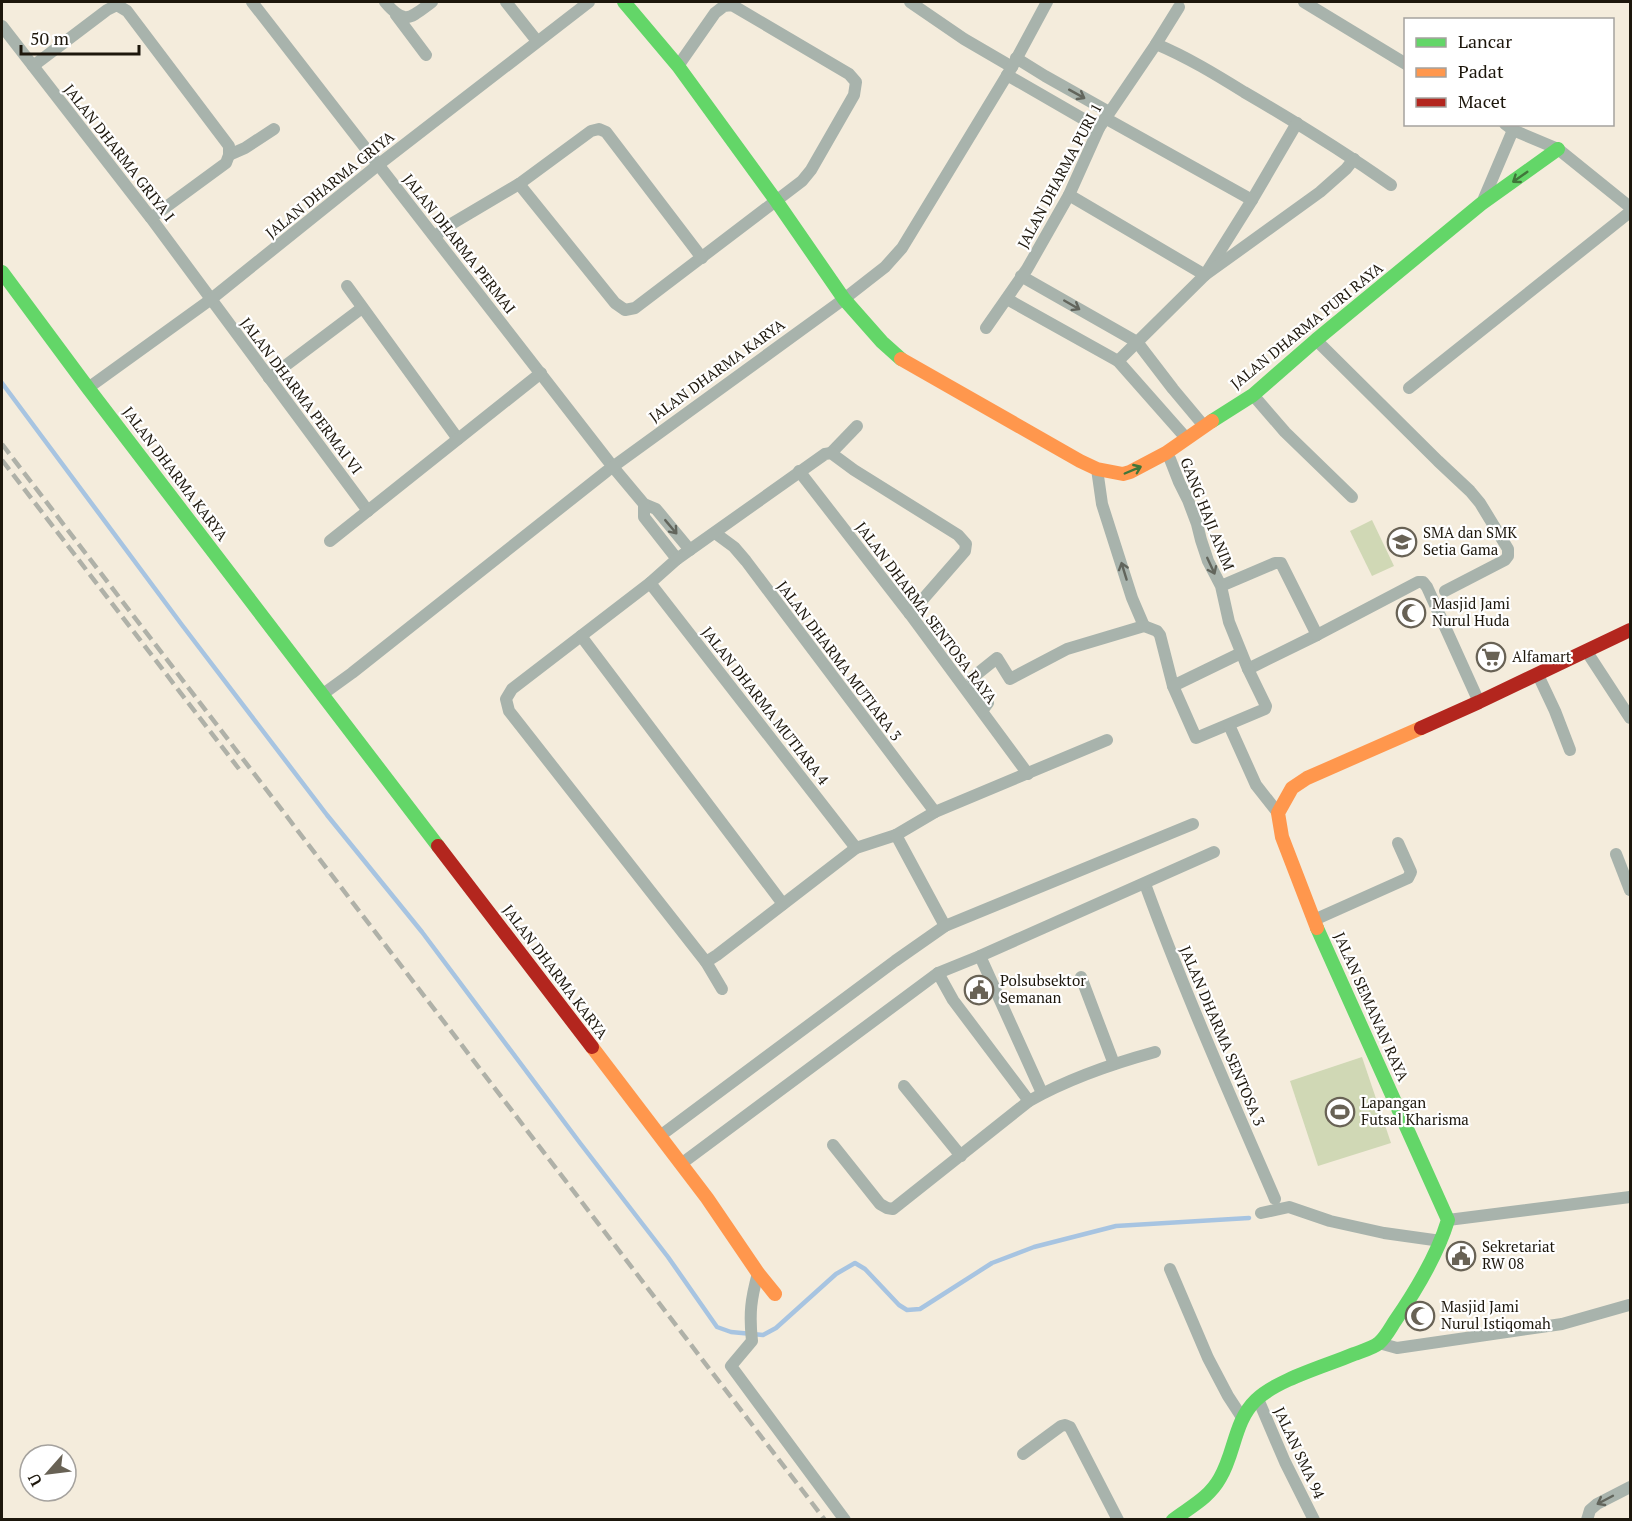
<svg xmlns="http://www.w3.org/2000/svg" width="1632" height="1521" viewBox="0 0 1632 1521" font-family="'PT Serif',serif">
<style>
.green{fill:#d0d8b5}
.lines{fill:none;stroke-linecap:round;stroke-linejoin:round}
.stream{stroke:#a7c4e1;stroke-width:4.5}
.street{stroke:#a8b3ac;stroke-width:12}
.fast{stroke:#63d668;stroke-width:14}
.slow{stroke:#ff974d;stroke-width:14}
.jam{stroke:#b3261e;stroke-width:14}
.rail{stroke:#afb1a8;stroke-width:4.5;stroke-dasharray:12 6;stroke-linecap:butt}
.oneway{stroke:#62655c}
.oneway2{stroke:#40763a}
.labels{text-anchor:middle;stroke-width:4.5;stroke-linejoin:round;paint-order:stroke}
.street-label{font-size:15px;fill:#1d170c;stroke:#fff}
.poi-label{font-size:15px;fill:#1d170c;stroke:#fff;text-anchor:start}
</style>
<rect width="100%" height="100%" fill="#f4ecdc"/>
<g class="green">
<polygon points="1372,520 1394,566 1372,576 1350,531"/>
<polygon points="1362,1057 1391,1143 1318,1166 1290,1081"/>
</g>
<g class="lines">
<polyline class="stream" points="2,383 182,625 327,815 422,932 580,1143 668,1257 717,1327 731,1332 763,1335 776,1328 836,1274 855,1263 865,1269 899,1305 907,1310 920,1309 992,1263 1034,1247 1116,1226 1249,1218"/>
<g class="street">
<polyline points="252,2 613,467 644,504 656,509 690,550"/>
<path d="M385 2C405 26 410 18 432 2"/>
<polyline points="506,2 537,41"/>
<polyline points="910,2 964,39 1012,67"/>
<polyline points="1304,2 1406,64"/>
<polyline points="396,15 426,55"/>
<polyline points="2,26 151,218 368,511"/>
<path d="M1156 44C1187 57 1215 74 1244 92 1294 121 1344 152 1391 185"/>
<polyline points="1016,58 1045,76 1109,112"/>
<polyline points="33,66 107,10 117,5 127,11 229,146 229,155 226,163 151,218"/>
<polyline points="1007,75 1099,128"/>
<polyline points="1105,118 1252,200"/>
<polyline points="1505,124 1513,130 1558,149 1630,207"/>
<polyline points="229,155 245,148 274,129"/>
<polyline points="519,184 615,303 625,310 635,308 802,181 811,170 854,95 856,82 849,74 732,5 724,6 715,13 678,66"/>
<polyline points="1069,195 1205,275 1252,200 1297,123"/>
<polyline points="1482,203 1513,130"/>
<polyline points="435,236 453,223 519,184 591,131 599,129 606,132 702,258"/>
<polyline points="1021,276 1137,342 1173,389 1204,426"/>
<polyline points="347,286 458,439"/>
<polyline points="1007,299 1118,361 1186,438"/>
<polyline points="986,328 1027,269 1069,195 1099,128 1156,44 1179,7"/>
<polyline points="1316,340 1438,461 1470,491 1480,503 1508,549 1508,556 1505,560 1445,591"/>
<polyline points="1118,361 1205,275 1320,192 1346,169 1354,159"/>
<polyline points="269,378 362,308"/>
<polyline points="88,388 210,300 378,165 589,2"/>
<polyline points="1409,388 1630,212"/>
<polyline points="1253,395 1285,432 1352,497"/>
<polyline points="831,453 857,426"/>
<polyline points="1166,453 1170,459 1179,482 1188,500 1197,524 1201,540 1208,561 1221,586 1229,622 1248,669 1317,635 1281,563 1275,563 1221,586"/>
<polyline points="1097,469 1102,504 1132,598 1144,626"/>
<polyline points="799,471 910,614 1028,774"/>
<polyline points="644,504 644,517 677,559"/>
<polyline points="715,533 734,547 746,561 935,812"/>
<polyline points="330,541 541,373"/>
<polyline points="650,583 856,848"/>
<polyline points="1144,626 1157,631 1160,635 1173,686"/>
<polyline points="1317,635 1418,582 1423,582 1427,587 1479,702"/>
<polyline points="581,636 783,904"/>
<polyline points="1587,652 1630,718"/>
<polyline points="1241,653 1173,686 1196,738 1265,709 1266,706 1248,669"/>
<polyline points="1538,675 1555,711 1570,750"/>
<polyline points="323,694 352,673 607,471 844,299 885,267 902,248 1012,67 1047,2"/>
<polyline points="982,711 988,703 972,678 997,658 1010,679 1067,649 1144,626"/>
<polyline points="1229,725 1256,785 1278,813"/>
<polyline points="896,835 856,848 717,955 706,962 509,711 506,699 512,689 650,583 677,559 825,454 831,453 854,470 958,535 966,544 965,551 910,614"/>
<polyline points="1616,854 1630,890"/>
<path d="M1145 884C1184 991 1230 1095 1275 1199"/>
<polyline points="1314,920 1408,878 1411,872 1398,843"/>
<polyline points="945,926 896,835 935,812 1107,740"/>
<polyline points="980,956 1042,1093"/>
<polyline points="706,962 722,989"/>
<path d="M938 973 953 1000 1029 1101C1068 1079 1111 1064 1155 1052"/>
<polyline points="1081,977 1114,1064"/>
<polyline points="904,1086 961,1156"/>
<polyline points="660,1136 895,961 945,926 1193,824"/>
<polyline points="833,1145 880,1204 887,1208 893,1209 1029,1101"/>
<polyline points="681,1164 938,973 980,956 1214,852"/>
<polyline points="1261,1213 1289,1207 1330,1221 1384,1233 1441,1241"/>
<polyline points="1448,1220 1630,1197"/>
<polyline points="1170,1269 1208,1358 1228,1396 1243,1419"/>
<path d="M758 1273C751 1299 749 1313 752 1341L731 1366 845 1520"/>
<polyline points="1379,1343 1397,1348 1562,1324 1629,1305"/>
<polyline points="1258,1399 1285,1462 1314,1520"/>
<polyline points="1023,1454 1061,1426 1065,1425 1070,1427 1118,1520"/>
<polyline points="1587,1520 1590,1510 1597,1504 1630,1487"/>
</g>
<g class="fast">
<polyline points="624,2 678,66 777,202 844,299 882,342 901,359"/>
<polyline points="2,272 88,388 438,846"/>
<polyline points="1212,421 1253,395 1316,340 1481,204 1558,149"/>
<path d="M1173 1520C1190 1507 1209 1498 1220 1478 1235 1453 1234 1421 1256 1400 1278 1379 1326 1366 1354 1354 1362 1351 1373 1348 1379 1343 1386 1337 1391 1327 1395 1321 1417 1289 1437 1256 1448 1220L1317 928"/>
</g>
<g class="slow">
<polyline points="901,359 1080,461 1097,469 1123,474 1130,472 1166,453 1212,421"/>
<polyline points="1317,928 1282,837 1278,813 1292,788 1307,778 1421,728"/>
<polyline points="592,1047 707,1198 758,1273 775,1294"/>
</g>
<g class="jam">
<polyline points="1421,728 1479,702 1630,630"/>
<polyline points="438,846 592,1047"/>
</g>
<g class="rail">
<polyline points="2,444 825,1520"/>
<polyline points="2,460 239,769"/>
</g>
</g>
<defs><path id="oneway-shaft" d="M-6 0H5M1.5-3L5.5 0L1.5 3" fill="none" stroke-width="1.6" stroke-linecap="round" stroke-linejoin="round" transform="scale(1.5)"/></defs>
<g class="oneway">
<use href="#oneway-shaft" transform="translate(1077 94) rotate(29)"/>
<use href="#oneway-shaft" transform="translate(1072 305) rotate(30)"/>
<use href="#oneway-shaft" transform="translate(671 527) rotate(50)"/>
<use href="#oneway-shaft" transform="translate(1211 566) rotate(65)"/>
<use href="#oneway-shaft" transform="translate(1124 571) rotate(-107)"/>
<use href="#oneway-shaft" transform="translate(1605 1500) rotate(152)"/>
</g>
<g class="oneway2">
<use href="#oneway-shaft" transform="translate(1520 177) rotate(145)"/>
<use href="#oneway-shaft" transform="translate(1133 470) rotate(-23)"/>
</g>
<defs>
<g id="school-ring" transform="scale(1.5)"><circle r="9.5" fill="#fff" stroke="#686255" stroke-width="1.5"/><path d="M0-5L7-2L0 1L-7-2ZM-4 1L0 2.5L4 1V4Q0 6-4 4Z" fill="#686255"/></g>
<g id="mosque-ring" transform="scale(1.5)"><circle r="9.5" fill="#fff" stroke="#686255" stroke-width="1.5"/><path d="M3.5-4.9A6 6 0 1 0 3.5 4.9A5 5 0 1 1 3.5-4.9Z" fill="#686255"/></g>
<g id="supermarket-ring" transform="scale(1.5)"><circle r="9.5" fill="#fff" stroke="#686255" stroke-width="1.5"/><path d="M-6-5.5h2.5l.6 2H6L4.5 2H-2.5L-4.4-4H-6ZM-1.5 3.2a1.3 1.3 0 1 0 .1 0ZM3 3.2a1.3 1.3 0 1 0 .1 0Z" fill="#686255"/></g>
<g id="civic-ring" transform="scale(1.5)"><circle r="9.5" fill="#fff" stroke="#686255" stroke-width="1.5"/><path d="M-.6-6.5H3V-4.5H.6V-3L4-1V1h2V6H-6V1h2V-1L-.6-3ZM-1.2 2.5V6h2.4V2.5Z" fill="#686255"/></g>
<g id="stadium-ring" transform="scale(1.5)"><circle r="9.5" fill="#fff" stroke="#686255" stroke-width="1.5"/><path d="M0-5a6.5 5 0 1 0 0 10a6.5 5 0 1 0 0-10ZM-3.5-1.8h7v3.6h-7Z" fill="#686255"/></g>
</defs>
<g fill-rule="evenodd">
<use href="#school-ring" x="1402" y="542"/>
<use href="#mosque-ring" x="1411" y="613"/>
<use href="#supermarket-ring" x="1491" y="657"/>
<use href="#civic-ring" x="979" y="990"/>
<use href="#stadium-ring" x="1340" y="1112"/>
<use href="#civic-ring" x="1461" y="1256"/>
<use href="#mosque-ring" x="1420" y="1316"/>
</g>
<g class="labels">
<g class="street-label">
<text transform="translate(119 153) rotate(52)" y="5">JALAN DHARMA GRIYA I</text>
<text transform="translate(1060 176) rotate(-62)" y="5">JALAN DHARMA PURI 1</text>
<text transform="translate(330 185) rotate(-39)" y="5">JALAN DHARMA GRIYA</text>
<text transform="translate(459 244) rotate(52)" y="5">JALAN DHARMA PERMAI</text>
<text transform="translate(1307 326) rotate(-39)" y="5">JALAN DHARMA PURI RAYA</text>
<text transform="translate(717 371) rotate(-36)" y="5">JALAN DHARMA KARYA</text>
<text transform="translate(301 396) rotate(53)" y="5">JALAN DHARMA PERMAI VI</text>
<text transform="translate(175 474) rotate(53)" y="5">JALAN DHARMA KARYA</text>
<text transform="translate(1207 514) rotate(68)" y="5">GANG HAJI ANIM</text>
<text transform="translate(926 613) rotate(53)" y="5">JALAN DHARMA SENTOSA RAYA</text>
<text transform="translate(839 661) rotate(53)" y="5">JALAN DHARMA MUTIARA 3</text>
<text transform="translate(765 706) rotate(52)" y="5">JALAN DHARMA MUTIARA 4</text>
<text transform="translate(555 972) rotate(53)" y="5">JALAN DHARMA KARYA</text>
<text transform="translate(1371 1007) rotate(66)" y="5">JALAN SEMANAN RAYA</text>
<text transform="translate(1222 1036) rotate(67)" y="5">JALAN DHARMA SENTOSA 3</text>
<text transform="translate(1299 1453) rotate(65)" y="5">JALAN SMA 94</text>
</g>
<g class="poi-label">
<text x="1423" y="538">SMA dan SMK<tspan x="1423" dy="17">Setia Gama</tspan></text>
<text x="1432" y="609">Masjid Jami<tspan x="1432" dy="17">Nurul Huda</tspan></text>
<text x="1512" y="662">Alfamart</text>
<text x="1000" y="986">Polsubsektor<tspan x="1000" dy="17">Semanan</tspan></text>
<text x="1361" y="1108">Lapangan<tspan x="1361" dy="17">Futsal Kharisma</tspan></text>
<text x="1482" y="1252">Sekretariat<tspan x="1482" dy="17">RW 08</tspan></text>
<text x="1441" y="1312">Masjid Jami<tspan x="1441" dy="17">Nurul Istiqomah</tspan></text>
</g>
</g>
<rect width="1632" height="1521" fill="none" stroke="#1d170c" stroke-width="6"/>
<rect x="1404" y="18" width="210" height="108" fill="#ffffff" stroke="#a5a29e" stroke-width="1.5"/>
<rect x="1416" y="38" width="30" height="9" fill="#63d668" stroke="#a5a29e" stroke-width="1.5"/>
<text x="1458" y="48" font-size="18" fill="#1d170c">Lancar</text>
<rect x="1416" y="68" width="30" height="9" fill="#ff974d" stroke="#a5a29e" stroke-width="1.5"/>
<text x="1458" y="78" font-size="18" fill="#1d170c">Padat</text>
<rect x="1416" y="98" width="30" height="9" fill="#b3261e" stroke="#a5a29e" stroke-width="1.5"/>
<text x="1458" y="108" font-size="18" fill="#1d170c">Macet</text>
<g transform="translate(48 1473) rotate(242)"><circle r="28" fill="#ffffff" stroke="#a5a29e" stroke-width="1.5"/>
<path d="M0-4.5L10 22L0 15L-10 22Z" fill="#686255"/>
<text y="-9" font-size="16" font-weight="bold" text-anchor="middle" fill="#1d170c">U</text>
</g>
<path d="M21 45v9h118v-9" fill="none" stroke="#1d170c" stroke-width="3"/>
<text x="30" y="45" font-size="18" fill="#1d170c" stroke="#ffffff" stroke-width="4.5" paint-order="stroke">50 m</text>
</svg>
